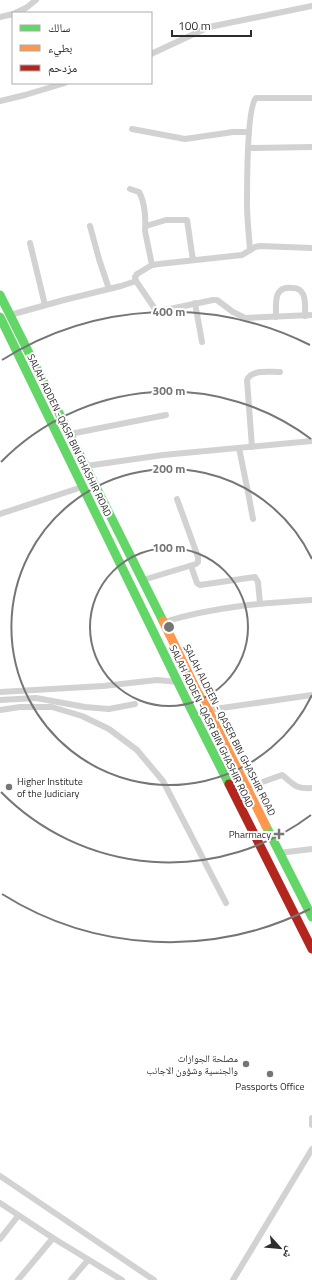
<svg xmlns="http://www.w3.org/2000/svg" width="312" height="1280" viewBox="0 0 312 1280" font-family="'Titillium Web','Noto Naskh Arabic',sans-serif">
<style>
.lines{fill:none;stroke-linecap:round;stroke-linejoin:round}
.street{stroke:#d2d2d2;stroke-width:6}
.fast{stroke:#63d668;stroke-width:9}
.slow{stroke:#ff974d;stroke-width:9}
.jam{stroke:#b3261e;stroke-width:9}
.ring{fill:none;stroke:#767676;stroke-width:2}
.poi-dot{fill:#767676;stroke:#fff;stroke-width:1.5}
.labels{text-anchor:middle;stroke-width:4;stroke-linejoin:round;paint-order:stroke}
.street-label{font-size:10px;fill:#2d2d2d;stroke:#fff}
.poi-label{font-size:10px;fill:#2d2d2d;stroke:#fff;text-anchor:end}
.centre{fill:#767676;stroke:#fff;stroke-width:2}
.ring-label{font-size:12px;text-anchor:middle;font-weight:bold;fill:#767676;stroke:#fff;stroke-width:4;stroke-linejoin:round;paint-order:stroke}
</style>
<rect width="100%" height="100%" fill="#fff"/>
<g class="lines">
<g class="street">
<polyline points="15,13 26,8 36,0"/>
<polyline points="0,17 13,14"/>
<polyline points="151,54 209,27 312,6"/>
<polyline points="0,101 25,95 65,83"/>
<polyline points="132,129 185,139 233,132 249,132"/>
<polyline points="248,148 312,147"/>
<path d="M130 189 139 192C145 202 146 220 145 231L152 265"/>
<polyline points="90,226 99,259 109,289"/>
<polyline points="146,226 166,220 187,220 193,260"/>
<polyline points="30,243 45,305"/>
<path d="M250 250C249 235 247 219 247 204 247 187 247 107 256 98H312"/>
<polyline points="136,281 155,309 160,311 213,300 217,300 233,312 245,318 312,315"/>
<polyline points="195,303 202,342"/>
<polyline points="10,315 64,300 121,286 136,281 135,277 137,274 152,265 159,264 242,255 255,247 260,246 312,248"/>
<path d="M276 317C276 303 273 285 293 288 297 288 301 290 303 294 306 300 305 309 305 316"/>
<polyline points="70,434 166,415"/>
<path d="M252 447 247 380C252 369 270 372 280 372"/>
<polyline points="239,448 248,492 253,519"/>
<polyline points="86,466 163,455 312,441"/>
<polyline points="0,514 82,487"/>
<polyline points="191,566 197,583 200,585 255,577 258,582 260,603"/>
<polyline points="143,580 196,564 198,562 198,557 177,499"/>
<path d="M164 622C212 607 262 603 312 600"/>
<polyline points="0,692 103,686 157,680 178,682"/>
<polyline points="0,700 36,698 85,707 109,709 135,704"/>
<polyline points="0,710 20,707 52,707 82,716 109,729 137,750 163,781 226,903"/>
<polyline points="208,710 312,695"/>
<path d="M246 788 282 775C295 785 295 789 312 788"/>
<polyline points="279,853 312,849"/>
<polyline points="312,1118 312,1125"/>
<polyline points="0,1176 154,1280"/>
<polyline points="0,1203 53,1238 122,1280"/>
<polyline points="0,1239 18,1216"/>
<polyline points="18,1280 53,1238"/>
<polyline points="71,1280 88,1260"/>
<polyline points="233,1280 312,1149"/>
</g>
<g class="fast">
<polyline points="0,295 163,621"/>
<polyline points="0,317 188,703 229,784"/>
<polyline points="266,826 312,917"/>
</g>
<polyline class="slow" points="163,621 197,691 208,710 266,826"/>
<polyline class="jam" points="229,784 312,949"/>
</g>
<g class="ring">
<circle cx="169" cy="627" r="79"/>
<path d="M312 695A158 158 0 1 1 312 559"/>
<path d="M311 815A236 236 0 0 1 1 792M1 462A236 236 0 0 1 311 439"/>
<path d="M310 909A315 315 0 0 1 2 894M2 360A315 315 0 0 1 310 345"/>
</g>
<g class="poi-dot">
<circle cx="9" cy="787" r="4"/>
<path d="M277 828h4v4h4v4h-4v4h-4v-4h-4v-4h4z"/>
<circle cx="246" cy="1064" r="4"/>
<circle cx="270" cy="1074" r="4"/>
</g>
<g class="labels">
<g class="street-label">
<text transform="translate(70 435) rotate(64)" y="4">SALAH ADDEN -QASR BIN GHASHIR ROAD</text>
<text transform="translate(212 726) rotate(64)" y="4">SALAH ADDEN -QASR BIN GHASHIR ROAD</text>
<text transform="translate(230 730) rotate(63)" y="4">SALAH ALDEEN - QASER BIN GHASHIR ROAD</text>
</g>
<g class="poi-label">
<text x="17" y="785" text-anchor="start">Higher Institute<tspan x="17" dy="12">of the Judiciary</tspan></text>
<text x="271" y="838">Pharmacy</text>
<text x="238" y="1062">مصلحة الجوازات<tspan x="238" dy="12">والجنسية وشؤون الاجانب</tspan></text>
<text x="270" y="1090" text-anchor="middle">Passports Office</text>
</g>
</g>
<circle cx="169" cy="627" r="6" class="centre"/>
<g class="ring-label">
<text x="169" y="316">400 m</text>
<text x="169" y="395">300 m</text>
<text x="169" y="473">200 m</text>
<text x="169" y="552">100 m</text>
</g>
<rect x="12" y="12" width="140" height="72" fill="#ffffff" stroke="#ababab"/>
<rect x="20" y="25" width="20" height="6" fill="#63d668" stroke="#ababab"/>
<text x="48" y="32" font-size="12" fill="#2d2d2d">سالك</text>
<rect x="20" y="45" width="20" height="6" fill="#ff974d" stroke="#ababab"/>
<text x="48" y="52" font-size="12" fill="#2d2d2d">بطيء</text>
<rect x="20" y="65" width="20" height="6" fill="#b3261e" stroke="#ababab"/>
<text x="48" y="72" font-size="12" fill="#2d2d2d">مزدحم</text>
<g transform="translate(280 1248) rotate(117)" stroke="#ffffff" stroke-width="3" paint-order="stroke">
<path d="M0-3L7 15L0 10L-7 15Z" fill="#2d2d2d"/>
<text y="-6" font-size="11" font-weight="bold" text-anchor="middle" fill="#2d2d2d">ش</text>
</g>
<path d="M172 30v6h79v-6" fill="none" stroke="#2d2d2d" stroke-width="2"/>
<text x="178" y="30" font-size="12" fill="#2d2d2d" stroke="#ffffff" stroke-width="3" paint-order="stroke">100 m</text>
</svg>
